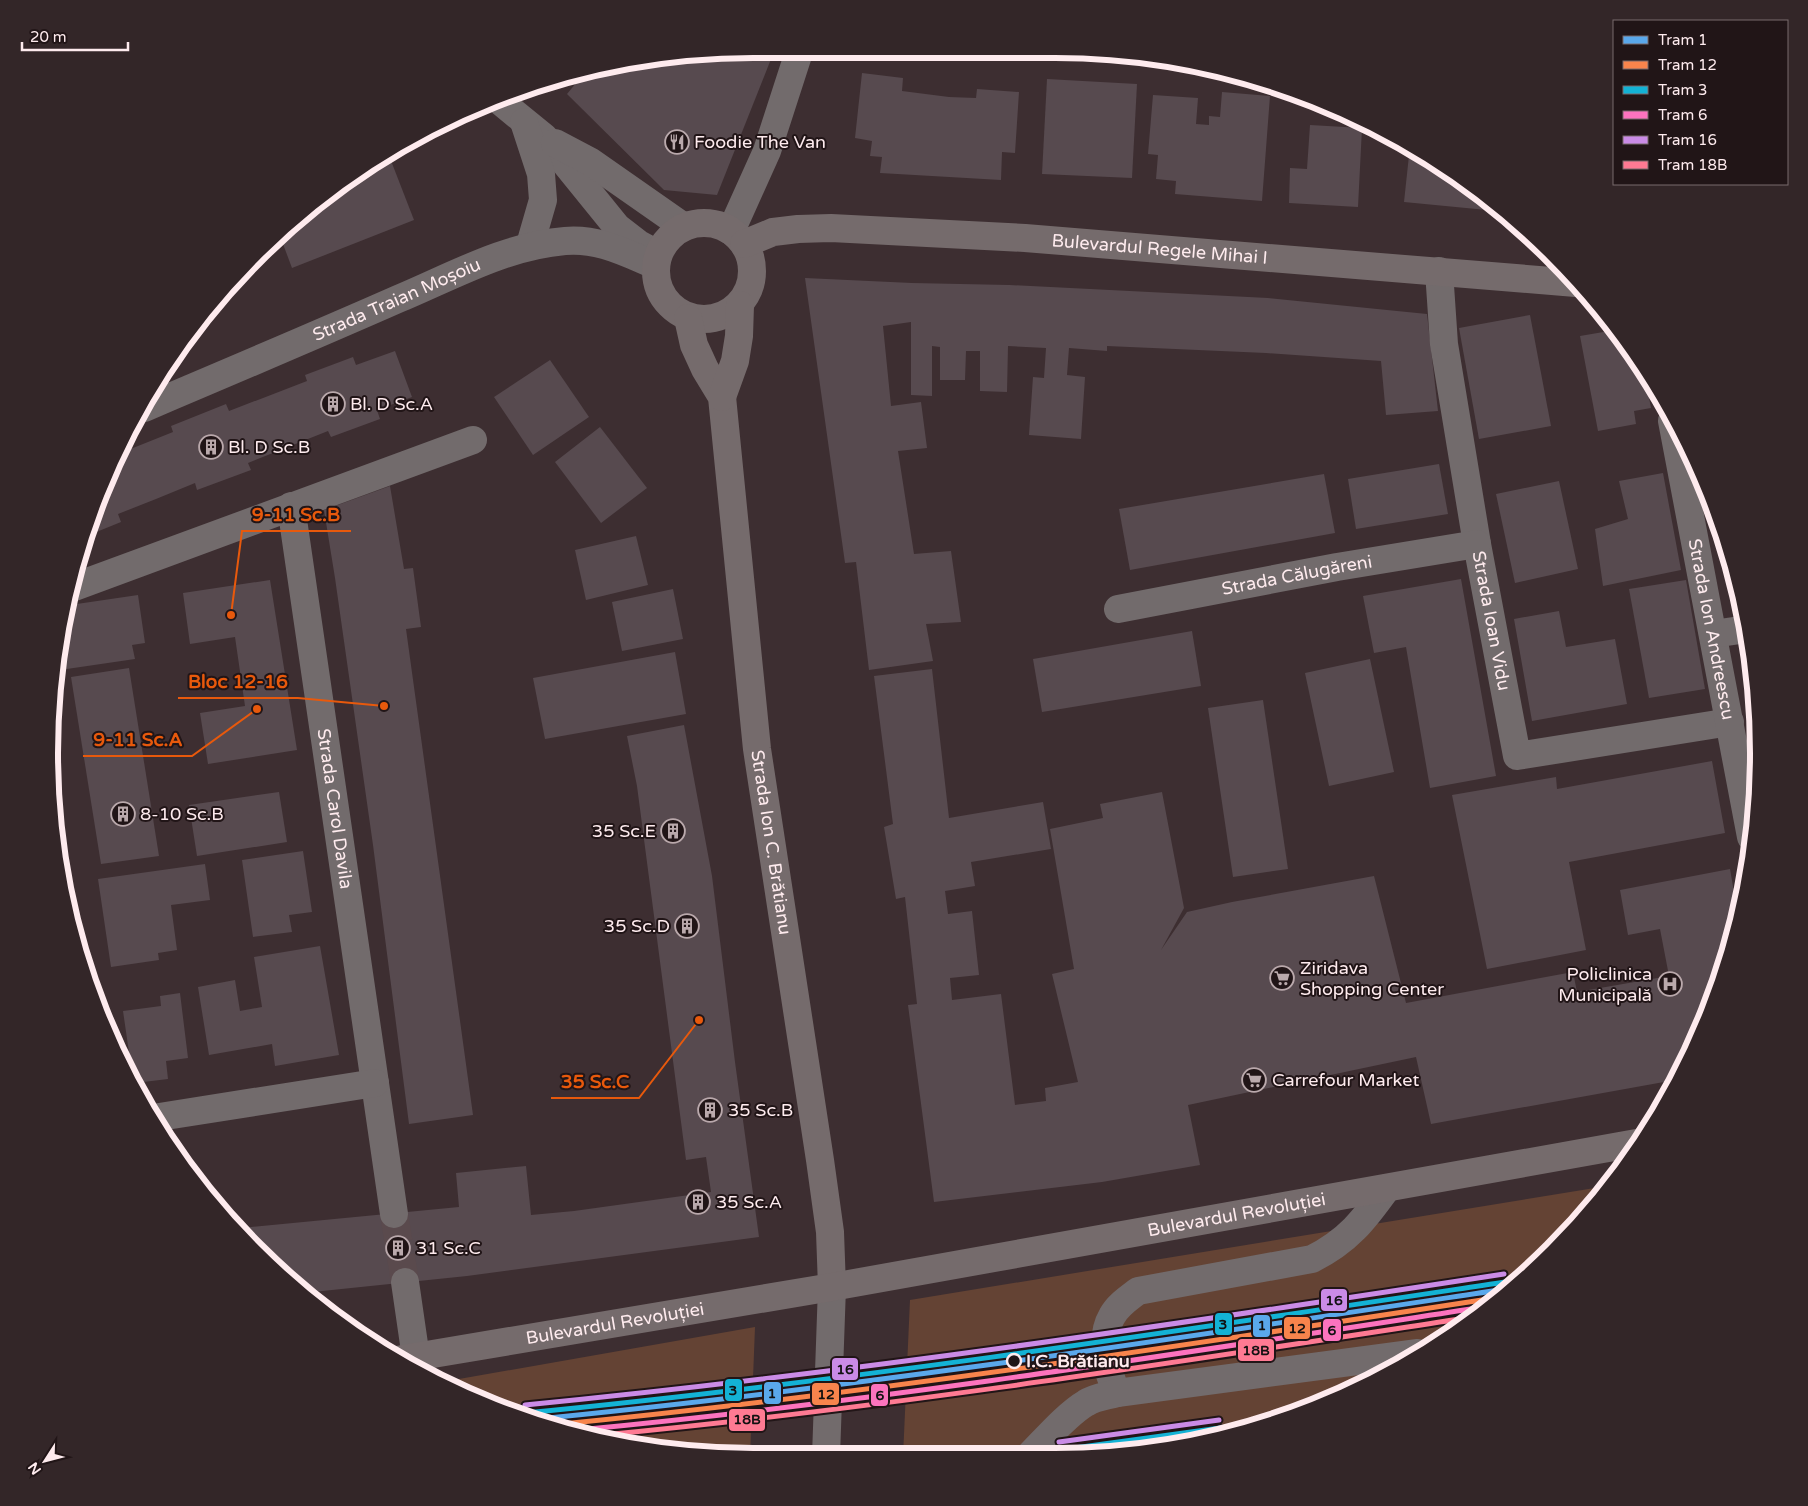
<svg xmlns="http://www.w3.org/2000/svg" width="1808" height="1506" viewBox="0 0 1808 1506" font-family="'Varela Round',sans-serif">
<style>
.green{fill:#644334}
.building{fill:#574a4f}
.lines{fill:none;stroke-linecap:round;stroke-linejoin:round}
.minor-tunnel{stroke:#5a4a4d;stroke-width:28;stroke-dasharray:28 14;stroke-linecap:butt}
.minor{stroke:#726b6c;stroke-width:28}
.major{stroke:#756b6c;stroke-width:28}
.tram-1-casing{stroke:#211517;stroke-width:9}
.tram-2-casing{stroke:#211517;stroke-width:9}
.tram-3-casing{stroke:#211517;stroke-width:9}
.tram-4-casing{stroke:#211517;stroke-width:9}
.tram-5-casing{stroke:#211517;stroke-width:9}
.tram-6-casing{stroke:#211517;stroke-width:9}
.tram-1{stroke:#5aa8eb;stroke-width:5}
.tram-2{stroke:#f8844c;stroke-width:5}
.tram-3{stroke:#13b2d5;stroke-width:5}
.tram-4{stroke:#fc73be;stroke-width:5}
.tram-5{stroke:#ca8be6;stroke-width:5}
.tram-6{stroke:#fe7a93;stroke-width:5}
.stop-dot{fill:#211517;stroke:#feebee;stroke-width:2.5}
.labels{text-anchor:middle;stroke-width:4;stroke-linejoin:round;paint-order:stroke}
.poi-label{font-size:18px;fill:#feebee;stroke:#211517;text-anchor:start}
.street-label{font-size:18px;fill:#feebee;stroke:#211517}
.stop-label{font-size:18px;font-weight:bold;fill:#feebee;stroke:#211517;text-anchor:start}
.rim{fill:none;stroke:#feebee;stroke-width:6}
.leader{fill:none;stroke:#e8590c;stroke-width:2}
.callout-dot{fill:#e8590c;stroke:#211517;stroke-width:2}
.callout-label{font-size:19px;text-anchor:middle;font-weight:bold;fill:#e8590c;stroke:#211517;stroke-width:4;stroke-linejoin:round;paint-order:stroke}
.line-badge{stroke:#211517;stroke-width:2}
.pale-badge-label{font-size:14px;text-anchor:middle;font-weight:bold;fill:#111}
</style>
<rect width="100%" height="100%" fill="#3d2e31"/>
<g class="green">
<polygon points="1607,1186 1553,1251 1447,1338 1325,1404 1193,1444 1055,1457 903,1457 910,1300"/>
<polygon points="755,1327 750,1456 707,1456 527,1420 442,1382"/>
</g>
<g class="building">
<polygon points="753,49 775,49 717,195 664,190 567,94 586,71"/>
<polygon points="872,51 889,51 887,56"/>
<polygon points="862,73 903,78 902,91 949,97 976,98 977,89 1019,92 1015,153 1002,152 1001,180 880,173 882,157 870,156 872,141 855,138"/>
<polygon points="1047,79 1137,84 1132,178 1042,174"/>
<polygon points="1222,92 1270,96 1262,201 1175,194 1176,181 1156,179 1158,155 1148,154 1153,95 1198,98 1196,124 1209,125 1209,116 1220,117"/>
<polygon points="1310,125 1362,128 1358,207 1289,203 1290,168 1307,169"/>
<polygon points="1410,146 1446,168 1497,209 1497,211 1404,202"/>
<polygon points="388,153 414,220 292,268 280,236"/>
<polygon points="247,264 250,270 240,274 241,273"/>
<polygon points="805,278 912,283 1009,285 1268,298 1427,314 1438,411 1386,415 1381,361 1266,353 1107,346 1107,351 1069,348 1067,375 1085,377 1081,439 1029,435 1033,377 1044,378 1046,348 1008,346 1007,392 980,391 980,351 966,351 965,380 940,380 940,347 932,346 932,396 911,395 911,322 883,326 891,406 921,402 927,448 898,451 914,554 951,551 961,622 926,624 933,661 869,670 856,562 845,563"/>
<polygon points="1530,315 1551,426 1479,439 1459,328"/>
<polygon points="1615,330 1619,346 1626,344 1643,367 1651,408 1634,411 1636,424 1598,431 1580,336"/>
<polygon points="395,351 412,397 377,410 380,419 331,437 328,431 248,463 251,470 197,490 195,483 156,499 118,514 121,522 84,537 86,526 123,452 173,432 171,426 226,404 229,411 307,381 305,375 353,357 356,365"/>
<polygon points="550,360 589,417 533,455 494,397"/>
<polygon points="600,427 647,488 601,523 555,462"/>
<polygon points="1439,464 1448,514 1356,529 1348,479"/>
<polygon points="1663,473 1681,570 1603,586 1595,529 1628,519 1619,481"/>
<polygon points="1324,474 1335,533 1130,570 1119,509"/>
<polygon points="1559,481 1578,569 1515,583 1496,494"/>
<polygon points="390,486 404,569 413,568 421,627 406,629 473,1115 409,1124 373,845 335,578 324,510"/>
<polygon points="636,536 648,585 586,600 575,550"/>
<polygon points="1721,539 1722,539 1736,584 1730,585"/>
<polygon points="1461,579 1496,776 1430,788 1406,647 1374,653 1363,596"/>
<polygon points="270,580 297,750 208,764 200,713 245,706 235,637 190,644 183,593"/>
<polygon points="1686,580 1705,689 1649,698 1629,589"/>
<polygon points="673,589 683,639 622,651 612,602"/>
<polygon points="138,595 145,643 132,645 135,659 60,670 59,663 70,605"/>
<polygon points="1559,611 1566,647 1615,639 1627,704 1532,721 1514,619"/>
<polygon points="1192,631 1201,686 1042,712 1033,659"/>
<polygon points="675,652 686,714 545,739 533,678"/>
<polygon points="1370,659 1394,772 1329,786 1305,673"/>
<polygon points="129,668 159,856 101,864 71,677"/>
<polygon points="932,669 949,818 1043,802 1051,849 971,862 975,886 945,891 948,914 972,911 979,975 950,978 952,1000 1001,994 1015,1105 1046,1101 1045,1088 1078,1082 1052,974 1074,969 1050,829 1103,818 1100,804 1162,792 1184,908 1161,950 1187,912 1232,902 1374,876 1406,1003 1573,972 1577,992 1669,976 1660,929 1628,935 1620,890 1730,869 1738,915 1706,1022 1675,1080 1431,1124 1416,1057 1188,1105 1200,1165 1102,1182 934,1202 908,1005 917,1004 905,897 896,899 884,827 893,824 874,676"/>
<polygon points="1263,700 1288,869 1233,877 1208,708"/>
<polygon points="684,725 712,876 735,1062 759,1237 467,1276 303,1293 288,1282 241,1228 459,1207 456,1173 526,1166 531,1215 574,1211 711,1192 706,1157 686,1160 637,786 627,736"/>
<polygon points="1712,761 1725,833 1569,862 1586,950 1487,969 1452,795 1556,777 1557,789"/>
<polygon points="279,792 287,842 197,856 189,805"/>
<polygon points="303,851 312,912 289,915 292,932 253,937 242,860"/>
<polygon points="205,864 210,900 171,905 177,950 158,953 159,960 111,967 98,879"/>
<polygon points="320,946 339,1055 275,1066 272,1044 209,1055 198,987 235,980 240,1011 262,1007 254,957"/>
<polygon points="180,993 188,1058 166,1061 168,1079 135,1083 133,1080 123,1011 161,1006 160,996"/>
</g>
<g class="lines">
<polyline class="minor-tunnel" points="394,1214 405,1282"/>
<g class="minor">
<polyline points="501,102 544,137 617,227 639,244 652,251"/>
<polyline points="524,122 541,174 543,200 530,245"/>
<polyline points="555,143 591,162 684,227"/>
<polyline points="731,231 767,151 800,49"/>
<path id="s1" d="M1439 271 1444 344 1477 544 1517 756 1730 722"/>
<path id="s2" d="M144 408C229 372 314 336 398 299 453 276 505 246 565 241 598 238 626 253 655 265"/>
<path id="s3" d="M1672 421 1751 837"/>
<path id="s4" d="M291 506 394 1214"/>
<polyline points="74,587 473,440"/>
<path id="s5" d="M1118 609 1337 567 1477 544"/>
<polyline points="1713,634 1747,629"/>
<polyline points="153,1118 375,1083"/>
<polyline points="405,1282 416,1358"/>
<path d="M1117 1393C1107 1372 1099 1338 1112 1316 1118 1305 1129 1298 1138 1291L1312 1259C1348 1241 1364 1220 1387 1188"/>
<polyline points="826,1456 832,1287"/>
<path d="M1028 1457C1044 1441 1067 1414 1086 1403 1095 1397 1107 1396 1117 1393L1418 1353"/>
</g>
<g class="major">
<circle cx="704" cy="271" r="48"/>
<path id="s6" d="M744 244 773 232 798 229 831 228 1025 238 1576 283"/>
<path id="s7" d="M688 318 694 345 705 369 722 397 757 749 820 1160 830 1232 832 1287"/>
<polyline points="722,397 735,361 739,336 740,305"/>
<path id="s8" d="M397 1360 832 1287 1642 1142"/>
</g>
<g class="tram-1-casing">
<g id="tram-1">
<path d="M527 1420C855 1388 1180 1338 1506 1289"/>
<polyline points="1069,1456 1221,1435"/>
</g>
</g>
<g class="tram-2-casing">
<path id="tram-2" d="M552 1425C868 1394 1182 1346 1495 1298"/>
</g>
<g class="tram-3-casing">
<g id="tram-3">
<path d="M525 1413C853 1381 1179 1331 1505 1282"/>
<polyline points="1060,1450 1220,1428"/>
</g>
</g>
<g class="tram-4-casing">
<path id="tram-4" d="M578 1430C881 1401 1183 1353 1484 1307"/>
</g>
<g class="tram-5-casing">
<g id="tram-5">
<path d="M525 1405C853 1373 1178 1324 1504 1274"/>
<polyline points="1059,1442 1219,1420"/>
</g>
</g>
<g class="tram-6-casing">
<path id="tram-6" d="M603 1435C894 1407 1184 1361 1473 1317"/>
</g>
<use href="#tram-1" class="tram-1"/>
<use href="#tram-2" class="tram-2"/>
<use href="#tram-3" class="tram-3"/>
<use href="#tram-4" class="tram-4"/>
<use href="#tram-5" class="tram-5"/>
<use href="#tram-6" class="tram-6"/>
</g>
<defs>
<g id="restaurant-ring" transform="scale(1.25)"><circle r="9.5" fill="#211517" stroke="#baa9ac" stroke-width="1.5"/><path d="M-5-6h1v4h1v-4h1v4h1v-4h1v5L-1.5 .5V6h-2V.5L-5-1ZM5-6V6H3V1.5H1.5Q1.5-4 5-6Z" fill="#baa9ac"/></g>
<g id="building-ring" transform="scale(1.25)"><circle r="9.5" fill="#211517" stroke="#baa9ac" stroke-width="1.5"/><path d="M-4-6H4V6H1V3H-1V6H-4ZM-2.5-4.3h1.7v1.8h-1.7ZM.8-4.3h1.7v1.8H.8ZM-2.5-1h1.7V.8h-1.7ZM.8-1h1.7V.8H.8Z" fill="#baa9ac"/></g>
<g id="supermarket-ring" transform="scale(1.25)"><circle r="9.5" fill="#211517" stroke="#baa9ac" stroke-width="1.5"/><path d="M-6-5.5h2.5l.6 2H6L4.5 2H-2.5L-4.4-4H-6ZM-1.5 3.2a1.3 1.3 0 1 0 .1 0ZM3 3.2a1.3 1.3 0 1 0 .1 0Z" fill="#baa9ac"/></g>
<g id="hospital-ring" transform="scale(1.25)"><circle r="9.5" fill="#211517" stroke="#baa9ac" stroke-width="1.5"/><path d="M-5-5h3v3.5h4V-5h3V5h-3V1.5h-4V5h-3Z" fill="#baa9ac"/></g>
</defs>
<g fill-rule="evenodd">
<use href="#restaurant-ring" x="677" y="142"/>
<use href="#building-ring" x="333" y="404"/>
<use href="#building-ring" x="211" y="447"/>
<use href="#building-ring" x="123" y="814"/>
<use href="#building-ring" x="673" y="831"/>
<use href="#building-ring" x="687" y="926"/>
<use href="#supermarket-ring" x="1282" y="978"/>
<use href="#hospital-ring" x="1670" y="984"/>
<use href="#supermarket-ring" x="1254" y="1080"/>
<use href="#building-ring" x="710" y="1110"/>
<use href="#building-ring" x="698" y="1202"/>
<use href="#building-ring" x="398" y="1248"/>
</g>
<circle class="stop-dot" cx="1014" cy="1361" r="7"/>
<g class="labels">
<g class="poi-label">
<text x="694" y="148">Foodie The Van</text>
<text x="350" y="410">Bl. D Sc.A</text>
<text x="228" y="453">Bl. D Sc.B</text>
<text x="140" y="820">8-10 Sc.B</text>
<text x="656" y="837" text-anchor="end">35 Sc.E</text>
<text x="670" y="932" text-anchor="end">35 Sc.D</text>
<text x="1300" y="974">Ziridava<tspan x="1300" dy="21">Shopping Center</tspan></text>
<text x="1652" y="980" text-anchor="end">Policlinica<tspan x="1652" dy="21">Municipală</tspan></text>
<text x="1272" y="1086">Carrefour Market</text>
<text x="728" y="1116">35 Sc.B</text>
<text x="716" y="1208">35 Sc.A</text>
<text x="416" y="1254">31 Sc.C</text>
</g>
<g class="street-label">
<text dy="6" stroke="none"><textPath href="#s6" startOffset="419">Bulevardul Regele Mihai I</textPath></text>
<text dy="6" stroke="none"><textPath href="#s2" startOffset="275">Strada Traian Moșoiu</textPath></text>
<text dy="6" stroke="none"><textPath href="#s5" startOffset="182">Strada Călugăreni</textPath></text>
<text dy="6" stroke="none"><textPath href="#s1" startOffset="354">Strada Ioan Vidu</textPath></text>
<text dy="6" stroke="none"><textPath href="#s3" startOffset="212">Strada Ion Andreescu</textPath></text>
<text dy="6" stroke="none"><textPath href="#s4" startOffset="306">Strada Carol Davila</textPath></text>
<text dy="6" stroke="none"><textPath href="#s7" startOffset="535">Strada Ion C. Brătianu</textPath></text>
<text dy="6" stroke="none"><textPath href="#s8" startOffset="852">Bulevardul Revoluției</textPath></text>
<text dy="6" stroke="none"><textPath href="#s8" startOffset="221">Bulevardul Revoluției</textPath></text>
</g>
<g class="stop-label">
<text x="1026" y="1367">I.C. Brătianu</text>
</g>
</g>
<path d="M0 0H1808V1506H0ZM753 58H1055A695 695 0 0 1 1750 753V753A695 695 0 0 1 1055 1448H753A695 695 0 0 1 58 753V753A695 695 0 0 1 753 58Z" fill="#332628" fill-rule="evenodd"/>
<path class="rim" d="M753 58H1055A695 695 0 0 1 1750 753V753A695 695 0 0 1 1055 1448H753A695 695 0 0 1 58 753V753A695 695 0 0 1 753 58Z"/>
<path class="leader" d="M231 615L242 531H351M384 706L298 698H178M257 709L192 756H83M699 1020L639 1098H551"/>
<g class="callout-dot">
<circle cx="231" cy="615" r="5"/>
<circle cx="384" cy="706" r="5"/>
<circle cx="257" cy="709" r="5"/>
<circle cx="699" cy="1020" r="5"/>
</g>
<g class="callout-label">
<text x="296" y="521">9-11 Sc.B</text>
<text x="238" y="688">Bloc 12-16</text>
<text x="138" y="746">9-11 Sc.A</text>
<text x="595" y="1088">35 Sc.C</text>
</g>
<g class="line-badge">
<rect x="1320" y="1288" width="28" height="24" rx="5" fill="#ca8be6"/>
<rect x="1214" y="1312" width="19" height="24" rx="5" fill="#13b2d5"/>
<rect x="1252" y="1314" width="19" height="24" rx="5" fill="#5aa8eb"/>
<rect x="1283" y="1316" width="28" height="24" rx="5" fill="#f8844c"/>
<rect x="1322" y="1318" width="20" height="24" rx="5" fill="#fc73be"/>
<rect x="1237" y="1338" width="38" height="24" rx="5" fill="#fe7a93"/>
<rect x="831" y="1357" width="28" height="24" rx="5" fill="#ca8be6"/>
<rect x="724" y="1378" width="19" height="24" rx="5" fill="#13b2d5"/>
<rect x="763" y="1381" width="19" height="24" rx="5" fill="#5aa8eb"/>
<rect x="811" y="1382" width="29" height="24" rx="5" fill="#f8844c"/>
<rect x="870" y="1383" width="19" height="24" rx="5" fill="#fc73be"/>
<rect x="728" y="1408" width="38" height="24" rx="5" fill="#fe7a93"/>
</g>
<g class="pale-badge-label">
<text x="1334" y="1305">16</text>
<text x="1223" y="1329">3</text>
<text x="1262" y="1330">1</text>
<text x="1297" y="1333">12</text>
<text x="1332" y="1335">6</text>
<text x="1256" y="1355">18B</text>
<text x="845" y="1374">16</text>
<text x="733" y="1395">3</text>
<text x="772" y="1398">1</text>
<text x="826" y="1399">12</text>
<text x="880" y="1400">6</text>
<text x="747" y="1424">18B</text>
</g>
<rect x="1613" y="20" width="175" height="165" fill="#211517" stroke="#796b6d"/>
<rect x="1623" y="36" width="25" height="8" fill="#5aa8eb" stroke="#796b6d"/>
<text x="1658" y="45" font-size="15" fill="#feebee">Tram 1</text>
<rect x="1623" y="61" width="25" height="8" fill="#f8844c" stroke="#796b6d"/>
<text x="1658" y="70" font-size="15" fill="#feebee">Tram 12</text>
<rect x="1623" y="86" width="25" height="8" fill="#13b2d5" stroke="#796b6d"/>
<text x="1658" y="95" font-size="15" fill="#feebee">Tram 3</text>
<rect x="1623" y="111" width="25" height="8" fill="#fc73be" stroke="#796b6d"/>
<text x="1658" y="120" font-size="15" fill="#feebee">Tram 6</text>
<rect x="1623" y="136" width="25" height="8" fill="#ca8be6" stroke="#796b6d"/>
<text x="1658" y="145" font-size="15" fill="#feebee">Tram 16</text>
<rect x="1623" y="161" width="25" height="8" fill="#fe7a93" stroke="#796b6d"/>
<text x="1658" y="170" font-size="15" fill="#feebee">Tram 18B</text>
<g transform="translate(45 1461) rotate(234)" stroke="#211517" stroke-width="4" paint-order="stroke">
<path d="M0-4L9 19L0 12L-9 19Z" fill="#feebee"/>
<text y="-8" font-size="14" font-weight="bold" text-anchor="middle" fill="#feebee">N</text>
</g>
<path d="M22 42v8h106v-8" fill="none" stroke="#feebee" stroke-width="2.5"/>
<text x="30" y="42" font-size="15" fill="#feebee" stroke="#211517" stroke-width="4" paint-order="stroke">20 m</text>
</svg>
